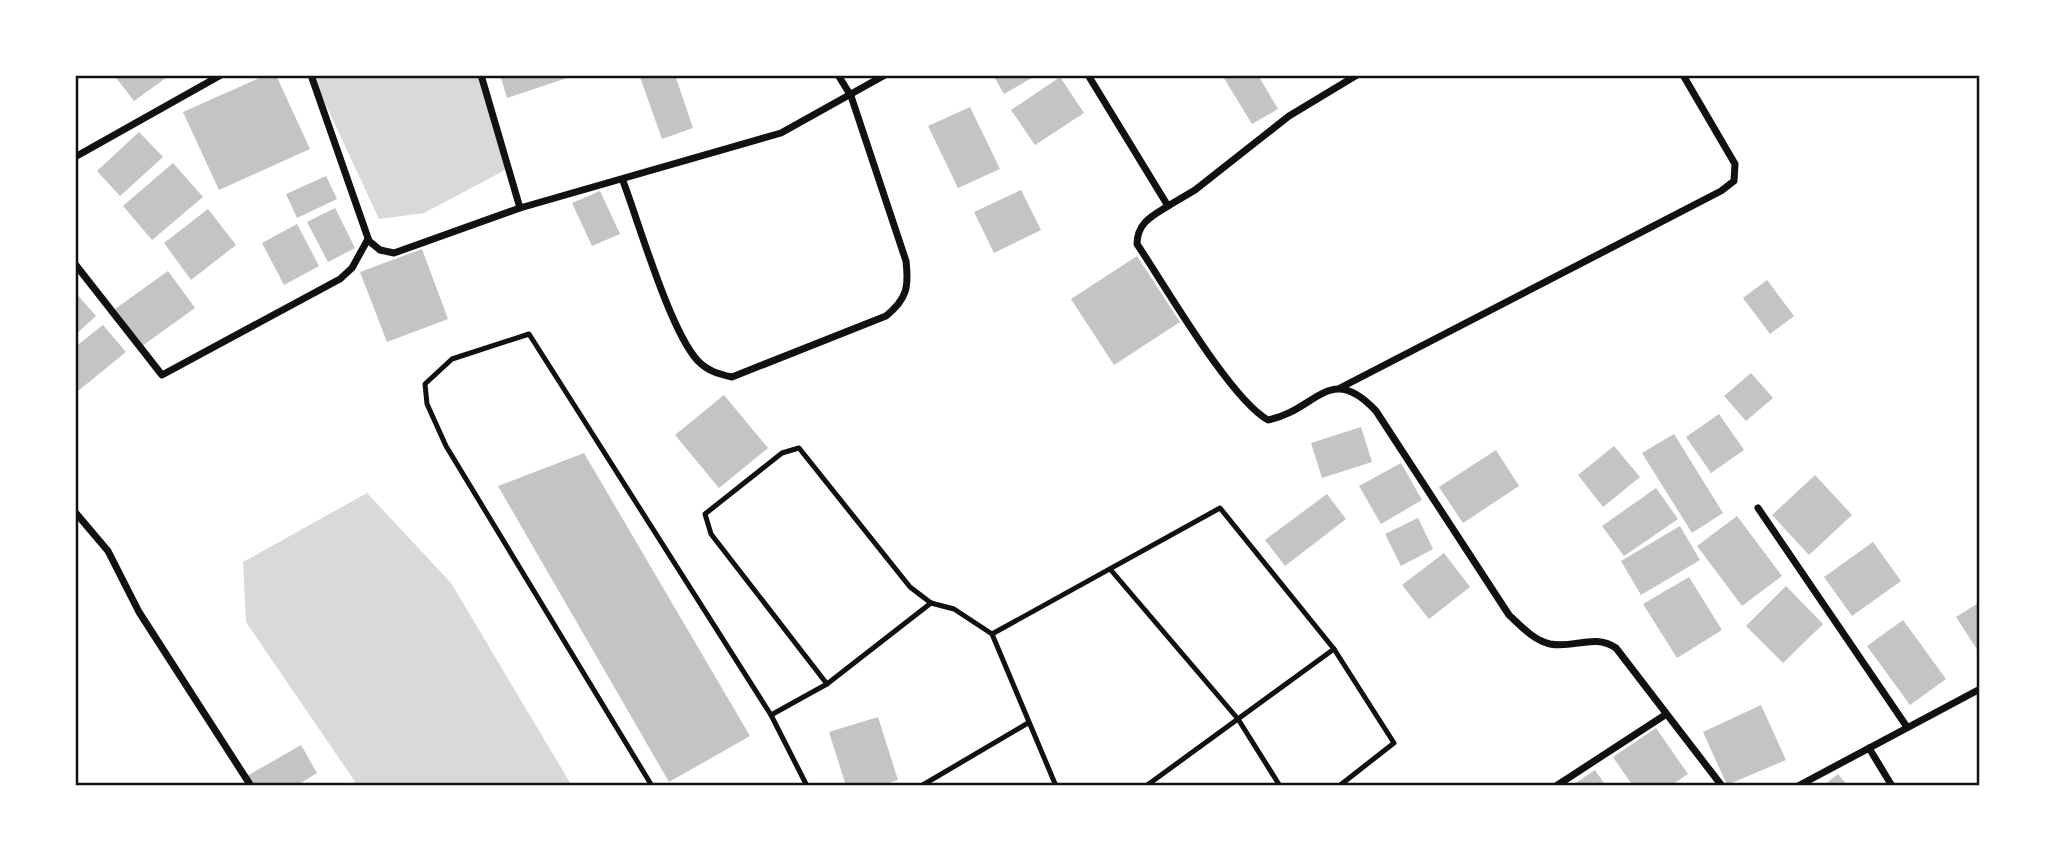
<svg xmlns="http://www.w3.org/2000/svg" width="2055" height="861" viewBox="0 0 2055 861" font-family="'Work Sans',sans-serif">
<style>
.water{fill:#d9d9d9}
.building{fill:#c4c4c4}
.lines{fill:none;stroke-linecap:round;stroke-linejoin:round}
.service{stroke:#111;stroke-width:5}
.minor{stroke:#111;stroke-width:7}
.neatline{fill:none;stroke:#111;stroke-width:2.5}
</style>
<rect width="100%" height="100%" fill="#fff"/>
<g class="water">
<polygon points="312,75 482,75 509,168 424,213 379,219"/>
<polygon points="367,493 451,583 572,786 358,786 246,622 243,562"/>
</g>
<g class="building">
<polygon points="114,75 170,75 134,101"/>
<polygon points="266,75 276,75 310,149 219,190 183,112"/>
<polygon points="500,75 573,75 573,76 507,98"/>
<polygon points="645,75 675,75 693,128 662,139 640,77"/>
<polygon points="993,75 1037,75 1004,94"/>
<polygon points="1222,75 1258,75 1278,109 1252,124"/>
<polygon points="1060,77 1084,113 1035,145 1011,110"/>
<polygon points="970,107 1000,169 958,188 928,126"/>
<polygon points="139,132 163,157 120,196 97,171"/>
<polygon points="173,163 203,197 152,240 123,206"/>
<polygon points="326,176 337,199 297,218 286,194"/>
<polygon points="1021,190 1041,230 994,253 974,212"/>
<polygon points="600,191 620,234 592,246 572,203"/>
<polygon points="335,208 355,248 328,262 307,222"/>
<polygon points="208,209 236,245 191,280 164,243"/>
<polygon points="297,224 319,266 284,285 262,243"/>
<polygon points="422,249 448,319 387,342 360,272"/>
<polygon points="1137,256 1180,322 1114,365 1071,299"/>
<polygon points="168,271 195,308 142,346 115,309"/>
<polygon points="1767,280 1794,316 1770,334 1743,298"/>
<polygon points="75,292 96,316 75,335"/>
<polygon points="103,325 126,352 78,391 75,347"/>
<polygon points="1751,373 1773,398 1746,421 1724,396"/>
<polygon points="724,395 768,448 719,488 675,435"/>
<polygon points="1719,414 1744,450 1711,473 1686,437"/>
<polygon points="1361,427 1372,462 1322,478 1311,443"/>
<polygon points="1674,434 1723,513 1692,533 1642,453"/>
<polygon points="1614,446 1640,477 1603,507 1578,475"/>
<polygon points="1496,450 1519,486 1463,523 1439,487"/>
<polygon points="584,453 750,736 669,782 498,486"/>
<polygon points="1401,463 1422,500 1381,524 1359,486"/>
<polygon points="1815,475 1852,515 1809,555 1772,515"/>
<polygon points="1656,488 1678,519 1624,556 1602,526"/>
<polygon points="1327,494 1346,519 1285,566 1265,540"/>
<polygon points="1737,516 1782,576 1742,606 1697,546"/>
<polygon points="1418,518 1433,549 1401,566 1385,534"/>
<polygon points="1680,526 1700,560 1641,595 1621,561"/>
<polygon points="1873,542 1901,581 1852,616 1824,577"/>
<polygon points="1444,553 1470,587 1429,619 1402,585"/>
<polygon points="1689,577 1722,630 1677,658 1643,604"/>
<polygon points="1786,586 1823,624 1783,663 1746,626"/>
<polygon points="1980,602 1980,654 1956,617"/>
<polygon points="1903,620 1946,679 1910,705 1867,646"/>
<polygon points="1761,705 1786,760 1727,785 1703,732"/>
<polygon points="878,717 898,780 880,786 846,786 829,732"/>
<polygon points="1656,728 1688,774 1670,786 1633,786 1613,757"/>
<polygon points="301,745 317,773 296,786 253,786 247,776"/>
<polygon points="1595,770 1606,786 1571,786"/>
<polygon points="1838,774 1848,786 1823,786"/>
</g>
<g class="lines">
<g class="service">
<polyline points="1110,569 1238,719 1280,786"/>
<polyline points="992,634 1056,786"/>
<polyline points="827,684 931,603"/>
<polyline points="771,715 827,684 711,534 705,514 782,453 799,448 910,587 931,603 954,609 992,634 1220,508 1334,649 1394,743 1339,786"/>
<polyline points="652,786 446,446 427,404 425,384 452,359 529,334 771,715 807,786"/>
<polyline points="921,786 1028,723"/>
<polyline points="1146,786 1334,649"/>
</g>
<g class="minor">
<polyline points="311,75 369,241 380,250 394,253 520,208"/>
<polyline points="481,75 520,208 781,133 885,75"/>
<polyline points="1088,75 1168,206 1195,190 1289,116 1357,75"/>
<polyline points="75,157 221,75"/>
<path d="M623 181C639 223 670 331 698 361 708 371 718 374 732 377L886 316C907 299 909 287 906 261L851 96 838 75"/>
<path d="M1168 206C1152 216 1137 223 1137 244 1164 284 1230 399 1268 420 1316 411 1329 361 1376 411L1509 615C1521 626 1533 640 1550 644 1574 649 1594 633 1616 648L1722 786"/>
<polyline points="75,264 162,375 340,279 352,268 368,239"/>
<polyline points="1340,388 1721,191 1734,181 1735,164 1683,75"/>
<polyline points="1758,508 1907,727"/>
<polyline points="75,512 108,551 139,612 251,786"/>
<polyline points="1869,748 1892,786"/>
<polyline points="1556,786 1665,715"/>
<polyline points="1798,786 1980,689"/>
</g>
</g>
<rect width="2055" height="861" fill="none" stroke="#ffffff" stroke-width="154"/>
<rect x="77" y="77" width="1901" height="707" class="neatline"/>
</svg>
